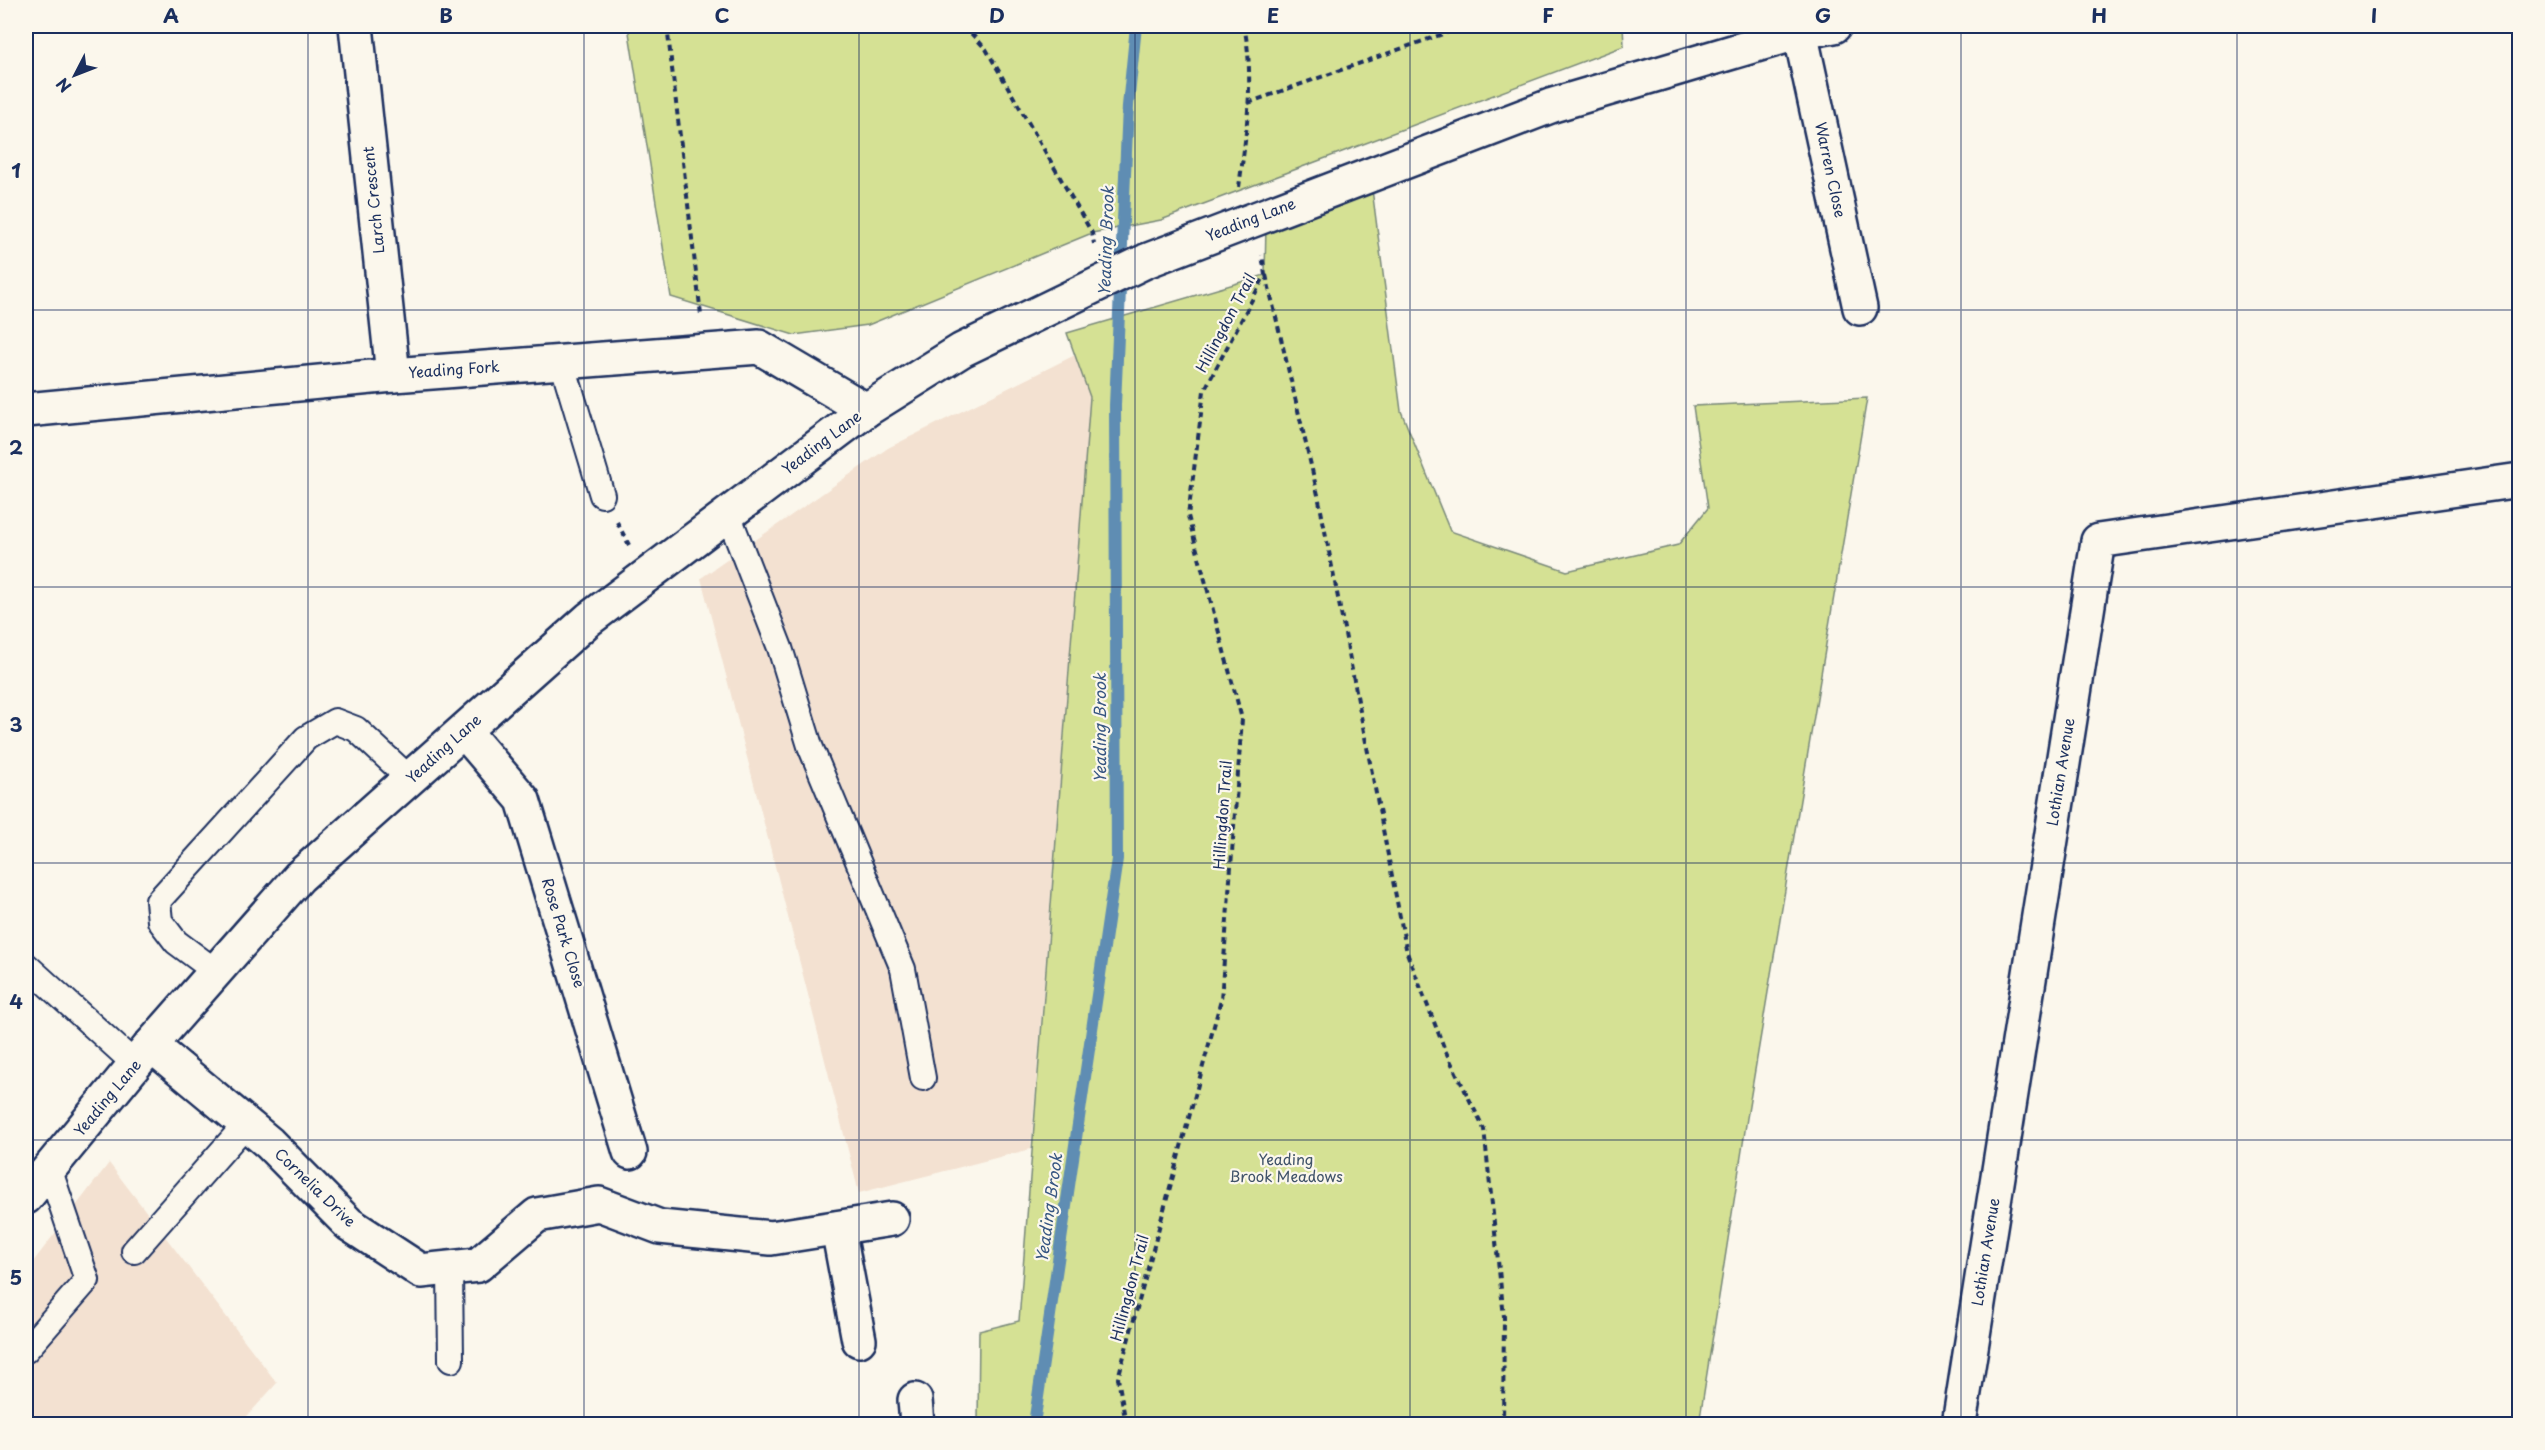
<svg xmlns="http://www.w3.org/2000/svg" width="2545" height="1450" viewBox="0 0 2545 1450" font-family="'Playpen Sans',sans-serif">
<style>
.built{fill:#f3e1d1}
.green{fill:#d5e194;stroke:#788879;stroke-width:1.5}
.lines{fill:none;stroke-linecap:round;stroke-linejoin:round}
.stream{stroke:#5e8db3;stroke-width:12}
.lane-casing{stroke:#1b2f5e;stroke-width:28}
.street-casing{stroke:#1b2f5e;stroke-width:38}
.secondary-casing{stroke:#1b2f5e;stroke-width:38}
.path{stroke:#1b2f5e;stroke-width:4;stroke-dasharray:6 4.5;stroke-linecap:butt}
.lane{stroke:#fbf7ec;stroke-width:24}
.street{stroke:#fbf7ec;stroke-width:33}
.secondary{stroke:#fbf7ec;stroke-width:33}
.grid{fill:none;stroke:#1b2f5e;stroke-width:1.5;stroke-opacity:0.55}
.labels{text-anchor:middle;stroke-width:4.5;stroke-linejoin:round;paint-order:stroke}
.street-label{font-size:15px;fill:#1b2f5e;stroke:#fbf7ec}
.park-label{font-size:15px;fill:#405369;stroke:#fbf7ec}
.water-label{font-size:16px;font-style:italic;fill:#375682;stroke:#fbf7ec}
.neatline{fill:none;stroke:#1b2f5e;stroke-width:2}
.grid-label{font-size:20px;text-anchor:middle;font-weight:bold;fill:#1b2f5e}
</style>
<rect width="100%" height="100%" fill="#fbf7ec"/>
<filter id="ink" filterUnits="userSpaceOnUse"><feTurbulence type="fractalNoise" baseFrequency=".0167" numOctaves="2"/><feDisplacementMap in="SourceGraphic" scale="12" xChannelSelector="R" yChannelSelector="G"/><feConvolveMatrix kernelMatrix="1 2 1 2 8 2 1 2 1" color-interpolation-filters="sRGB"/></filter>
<g filter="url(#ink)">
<g class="built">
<polygon points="1075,355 1090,397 1031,1149 859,1193 701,578 888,448"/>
<polygon points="109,1163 277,1383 240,1424 26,1424 26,1271"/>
</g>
<g class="green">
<polygon points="628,26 1623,26 1624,46 1161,220 1092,233 868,325 794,335 671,297"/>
<polygon points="1370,174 1401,411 1450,531 1567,571 1678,545 1708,508 1693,406 1867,398 1747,1118 1699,1424 978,1424 979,1331 1019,1321 1090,397 1067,333 1265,275 1266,224"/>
</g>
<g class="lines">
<polyline class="stream" points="1034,1424 1117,859 1115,405 1128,106 1136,26"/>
<g class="lane-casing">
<g id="lane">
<polyline points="562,362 602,495"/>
<polyline points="728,514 780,648 810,746 903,969 923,1078"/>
<polyline points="26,965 136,1065"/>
<polyline points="215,971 176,942 160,921 158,901 306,738 335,721 356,729 410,779"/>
<polyline points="134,1251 246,1124"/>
<polyline points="450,1268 451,1360"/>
<polyline points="26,1350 87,1280 49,1168"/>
</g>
</g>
<g class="street-casing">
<g id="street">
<polyline points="356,26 393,375"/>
<polyline points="1800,32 1860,308"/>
<polyline points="26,410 393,375 759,347 866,410"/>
<polyline points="464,731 523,800 630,1152"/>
<polyline points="151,1045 269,1143 349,1224 421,1271 478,1265 537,1215 599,1204 660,1227 771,1238 892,1219"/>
<polyline points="838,1228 859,1340"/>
<polyline points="915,1400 917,1424"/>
<polyline points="1959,1424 2098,541 2520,480"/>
</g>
</g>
<g class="secondary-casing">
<polyline id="secondary" points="26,1197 151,1045 299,877 589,619 866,410 962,350 1146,261 1553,105 1800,32 1834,26"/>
</g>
<g class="path">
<polyline points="667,26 701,315"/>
<polyline points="964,26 986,49 1092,233 1094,244"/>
<polyline points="1248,103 1465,26"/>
<path d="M1239 187C1246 135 1255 78 1244 26"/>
<polyline points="1266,275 1318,495 1407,953 1445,1050 1484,1129 1504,1317 1503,1424"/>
<polyline points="617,522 629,545"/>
<polyline points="1126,1424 1118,1378 1221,1000 1242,719 1188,516 1204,391 1265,275 1262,255"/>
</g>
<use href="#lane" class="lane"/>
<use href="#street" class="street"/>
<use href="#secondary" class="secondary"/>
</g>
</g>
<path class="grid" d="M308 26V1424M584 26V1424M859 26V1424M1135 26V1424M1410 26V1424M1686 26V1424M1961 26V1424M2237 26V1424M26 310H2520M26 587H2520M26 863H2520M26 1140H2520"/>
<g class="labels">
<g class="street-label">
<text transform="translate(1830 170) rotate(78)" y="5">Warren Close</text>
<text transform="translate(374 200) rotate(-96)" y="5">Larch Crescent</text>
<text transform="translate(1251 220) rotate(-21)" y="5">Yeading Lane</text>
<text transform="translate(1226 323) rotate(-62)" y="5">Hillingdon Trail</text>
<text transform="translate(454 370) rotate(-4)" y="5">Yeading Fork</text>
<text transform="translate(822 443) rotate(-37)" y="5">Yeading Lane</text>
<text transform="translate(444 749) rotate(-42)" y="5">Yeading Lane</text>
<text transform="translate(2061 772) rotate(-81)" y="5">Lothian Avenue</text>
<text transform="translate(1223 815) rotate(-86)" y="5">Hillingdon Trail</text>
<text transform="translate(563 933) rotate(73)" y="5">Rose Park Close</text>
<text transform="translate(108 1098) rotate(-50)" y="5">Yeading Lane</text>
<text transform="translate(315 1188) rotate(44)" y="5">Cornelia Drive</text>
<text transform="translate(1986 1252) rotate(-81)" y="5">Lothian Avenue</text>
<text transform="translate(1130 1288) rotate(-75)" y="5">Hillingdon Trail</text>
</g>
<g class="park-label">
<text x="1286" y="1165">Yeading<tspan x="1286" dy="17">Brook Meadows</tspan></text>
</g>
<g class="water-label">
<text transform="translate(1106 241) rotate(-88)" y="6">Yeading Brook</text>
<text transform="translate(1100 728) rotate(-90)" y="6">Yeading Brook</text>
<text transform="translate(1049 1208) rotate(-82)" y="6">Yeading Brook</text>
</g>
</g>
<rect width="2545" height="1450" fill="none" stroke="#fbf7ec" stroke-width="66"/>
<g transform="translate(75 75) rotate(228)" stroke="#fbf7ec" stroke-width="4.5" paint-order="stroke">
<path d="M0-4.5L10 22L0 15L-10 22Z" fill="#1b2f5e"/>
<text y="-9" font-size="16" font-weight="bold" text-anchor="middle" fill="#1b2f5e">N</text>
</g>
<rect x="33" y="33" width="2479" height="1384" class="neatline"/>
<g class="grid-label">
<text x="171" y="23">A</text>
<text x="446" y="23">B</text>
<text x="722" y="23">C</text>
<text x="997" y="23">D</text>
<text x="1273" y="23">E</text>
<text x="1548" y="23">F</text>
<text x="1823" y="23">G</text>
<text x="2099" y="23">H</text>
<text x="2374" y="23">I</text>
<text x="16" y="178">1</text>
<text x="16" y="455">2</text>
<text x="16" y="732">3</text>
<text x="16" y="1009">4</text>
<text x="16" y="1285">5</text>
</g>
</svg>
